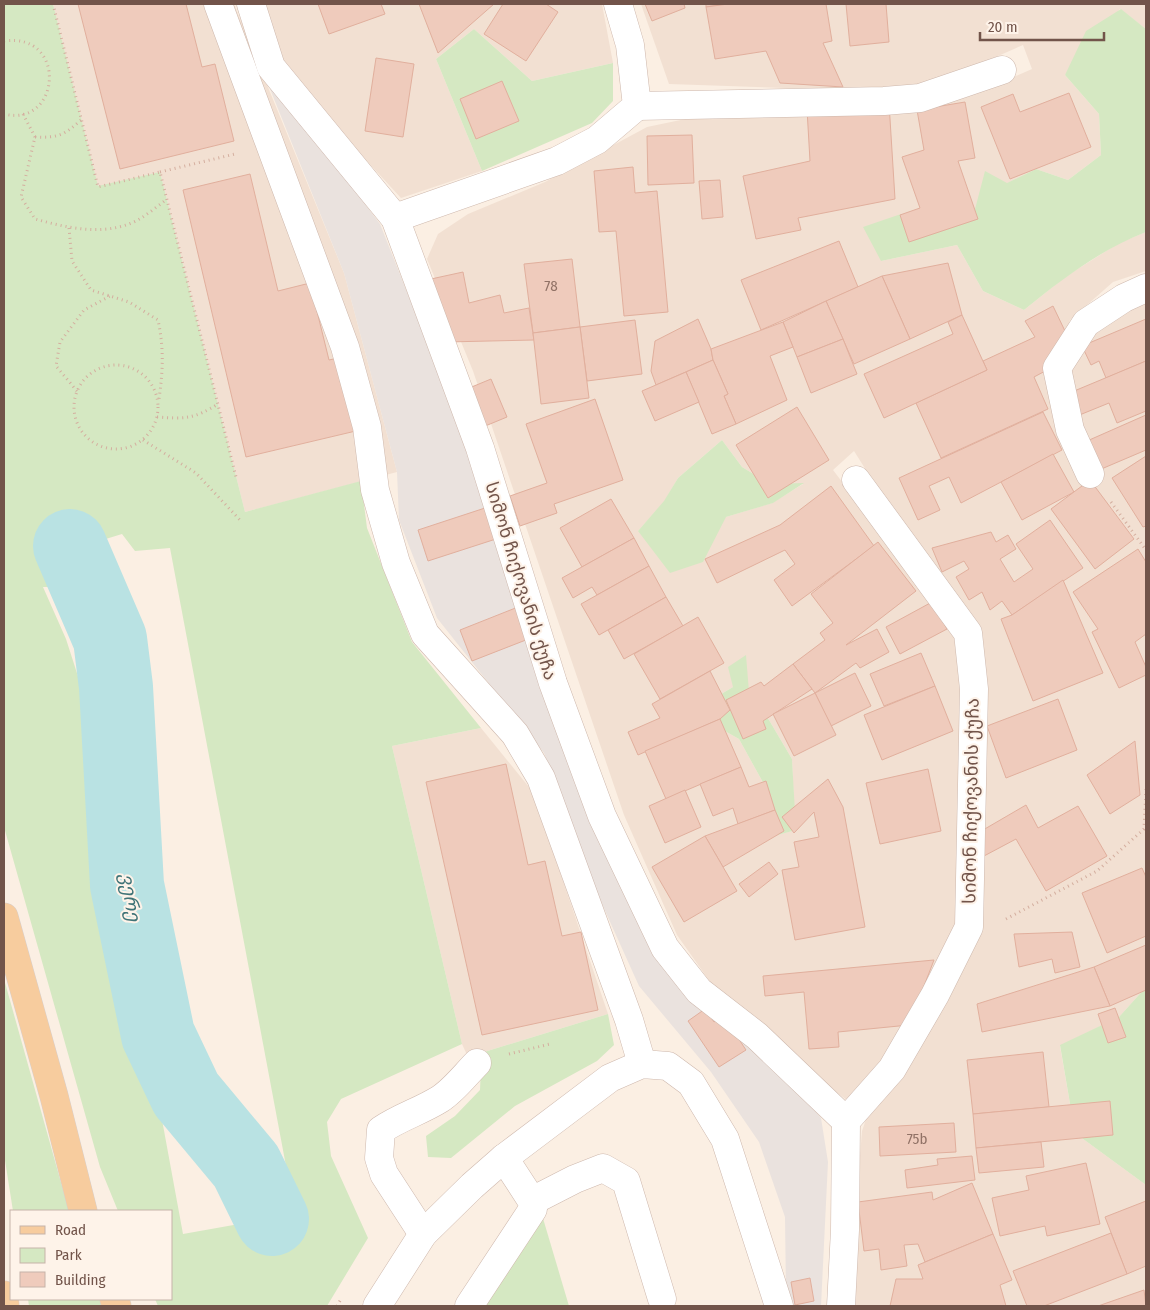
<svg xmlns="http://www.w3.org/2000/svg" width="1150" height="1310" viewBox="0 0 1150 1310" font-family="'Fira Sans Condensed','Noto Sans Georgian',sans-serif">
<style>
.residential{fill:#f2e0d2;fill-rule:evenodd}
.industrial{fill:#eae2de}
.green{fill:#d5e8c2;fill-rule:evenodd}
.lines{fill:none;stroke-linecap:round;stroke-linejoin:round}
.river{stroke:#b9e2e3;stroke-width:74}
.building{fill:#efcbbc;stroke:#e1af9d}
.minor-casing{stroke:#ceb8ad;stroke-width:29}
.major-casing{stroke:#d8cfcc;stroke-width:29}
.path{stroke:#d4ae9f;stroke-width:3;stroke-dasharray:1 4;stroke-linecap:butt}
.minor{stroke:#fff;stroke-width:28}
.major{stroke:#f7cc9e;stroke-width:28}
.labels{text-anchor:middle;stroke-width:4;stroke-linejoin:round;paint-order:stroke}
.number-label{font-size:15px;fill:#917266}
.street-label{font-size:18px;fill:#72544a;stroke:#fef3e9}
.water-label{font-size:19px;font-style:italic;fill:#3f7377;stroke:#fef3e9}
</style>
<rect width="100%" height="100%" fill="#fbefe3"/>
<g class="residential">
<polygon points="53,4 234,4 344,273 397,472 245,512 160,172 98,187"/>
<polygon points="263,4 602,4 613,63 532,81 474,29 436,59 482,171 401,198 279,66"/>
<path d="M641 4H1146V29L1120 9 1065 75 1099 114 1101 155 1068 180 1036 169 1008 183 974 213 881 261 957 245 983 291 1024 310 1065 277 1119 243 1146 232V271L1113 282 1070 320 1050 373 1059 440 1085 476 1063 377 1095 324 1146 296V987L1119 1017 1060 1046 1075 1133 1146 1185V1306H848L862 1131 870 1107 978 933 968 632 854 451 833 470 958 634 960 690 957 928 899 1051 848 1101 789 1055 713 986 677 935 624 815 473 371 427 259 438 234 468 214 545 182 647 127 695 117 924 108 970 96 1032 69 1023 45 957 74 914 85 847 90 669 84ZM722 440 742 467 770 484H803L772 503 726 517 638 531 664 502 678 478ZM733 687 749 692 769 720 792 759 795 830 778 835 766 788 739 739 691 712Z"/>
<polygon points="481,728 533,792 608,1014 468,1057 462,1044 392,746"/>
</g>
<polygon class="industrial" points="260,64 380,224 471,453 663,967 782,1071 821,1118 828,1162 821,1306 792,1306 786,1293 785,1217 759,1142 711,1072 639,986 597,893 544,753 437,618 399,520 397,472 344,273"/>
<g class="green">
<path d="M4 4H53L98 186 160 172 245 512 361 481 367 528 412 642 481 728 392 746 462 1044 341 1099 327 1122 331 1156 368 1238 327 1306H158L155 1299H171V1211H118L100 1167 4 827ZM122 534 135 551 170 548 295 1214 183 1234 84 695 66 639 43 587H54L44 558Z"/>
<path d="M1121 9 1146 29V232C1100 250 1062 279 1024 310L983 291 957 245 881 261 863 227 901 214 934 227 974 213 985 171 1007 183 1036 169 1068 180 1101 155 1099 114 1065 75 1086 31Z"/>
<polygon points="474,29 532,81 613,63 613,101 592,123 482,171 436,59"/>
<polygon points="722,440 742,467 770,484 804,483 773,503 726,517 703,562 670,573 638,531 664,501 678,478"/>
<polygon points="746,655 749,692 769,720 792,759 796,830 778,835 766,788 739,739 691,712 733,687 728,667"/>
<polygon points="4,979 69,1211 13,1211 4,1154"/>
<polygon points="1146,987 1146,1185 1075,1133 1060,1045 1119,1017"/>
<polygon points="608,1014 614,1045 597,1061 515,1106 451,1158 428,1157 426,1136 455,1116 480,1090 481,1065 468,1057"/>
<polygon points="542,1215 569,1306 481,1306"/>
<polygon points="28,1299 100,1299 103,1306 29,1306"/>
</g>
<g class="lines">
<polyline class="river" points="70,546 110,639 116,687 127,885 158,1035 186,1094 246,1166 272,1219"/>
</g>
<g class="building">
<polygon points="78,4 186,4 202,67 215,64 234,141 120,169"/>
<polygon points="318,4 381,4 385,14 329,34"/>
<polygon points="419,4 494,4 438,53"/>
<polygon points="503,4 546,4 558,12 526,61 484,34"/>
<polygon points="645,4 684,4 685,8 652,21"/>
<polygon points="706,4 728,4 706,7"/>
<polygon points="728,4 826,4 832,41 823,43 843,87 780,83 766,51 715,59 706,7"/>
<polygon points="846,4 886,4 889,42 850,46"/>
<polygon points="376,58 414,64 403,137 365,131"/>
<polygon points="502,81 519,121 476,139 460,99"/>
<polygon points="1069,93 1091,147 1010,179 981,107 1013,94 1020,112"/>
<polygon points="965,102 975,158 958,161 978,219 909,242 900,215 920,208 902,157 924,150 917,110"/>
<polygon points="889,103 895,199 798,218 801,230 756,239 743,176 810,161 807,109"/>
<polygon points="692,135 694,183 648,185 647,136"/>
<polygon points="633,167 635,193 657,191 668,312 624,316 616,231 599,232 594,171"/>
<polygon points="250,174 278,291 310,283 329,360 342,357 360,430 246,457 183,190"/>
<polygon points="720,180 723,217 702,219 699,181"/>
<polygon points="839,241 858,287 761,330 741,280"/>
<polygon points="572,259 580,327 533,333 524,264"/>
<polygon points="948,263 962,315 910,339 882,276"/>
<polygon points="463,272 469,303 500,295 504,313 529,308 534,340 446,342 431,279"/>
<polygon points="882,276 910,339 854,364 826,301"/>
<polygon points="826,301 843,339 797,357 783,322"/>
<polygon points="1053,306 1065,331 1049,369 1034,377 1048,409 941,458 916,403 987,370 983,361 1035,337 1025,321"/>
<polygon points="962,315 987,370 884,418 864,374 953,334 948,322"/>
<polygon points="698,319 711,349 713,360 656,385 651,371 655,341"/>
<polygon points="1146,319 1146,361 1106,378 1099,361 1091,365 1082,346"/>
<polygon points="635,320 642,374 587,381 580,327"/>
<polygon points="783,322 793,347 770,356 787,400 736,424 724,396 728,394 713,360 711,349"/>
<polygon points="580,327 589,398 541,404 533,333"/>
<polygon points="843,339 857,374 811,393 797,357"/>
<polygon points="713,360 728,394 724,396 736,424 712,434 686,372"/>
<polygon points="1146,361 1146,411 1117,423 1109,403 1077,416 1067,394"/>
<polygon points="686,372 699,402 655,421 642,391"/>
<polygon points="491,379 507,417 478,429 462,391"/>
<polygon points="595,399 623,480 554,504 557,513 520,526 510,496 547,483 526,424"/>
<polygon points="797,407 829,460 768,498 736,445"/>
<polygon points="1043,412 1062,450 961,503 949,477 929,486 940,510 918,520 899,478"/>
<polygon points="1146,415 1146,450 1099,470 1087,441"/>
<polygon points="1053,454 1074,492 1022,520 1001,482"/>
<polygon points="1146,456 1146,526 1143,527 1112,478"/>
<polygon points="1090,480 1134,539 1095,569 1051,509"/>
<polygon points="831,486 874,546 792,606 774,580 795,564 785,550 717,583 705,559 780,525"/>
<polygon points="611,499 634,538 582,567 560,528"/>
<polygon points="488,507 499,538 428,561 418,530"/>
<polygon points="1050,520 1083,568 1012,615 1002,601 990,610 982,592 969,600 956,577 969,569 964,561 942,572 932,548 991,532 996,542 1008,535 1016,549 1000,559 1014,582 1033,569 1016,544"/>
<polygon points="634,538 649,566 597,595 592,587 573,598 562,578"/>
<polygon points="878,542 916,591 846,645 877,629 889,652 860,668 856,663 815,693 793,664 825,640 820,633 833,623 811,594"/>
<polygon points="1138,549 1146,562 1146,634 1135,642 1146,667 1146,675 1119,688 1092,632 1098,629 1073,592"/>
<polygon points="649,566 666,597 599,635 581,604"/>
<polygon points="1063,580 1103,673 1033,701 1001,619 1012,615"/>
<polygon points="666,597 683,626 624,659 608,630"/>
<polygon points="932,602 947,629 900,654 886,627"/>
<polygon points="518,607 531,638 472,661 460,630"/>
<polygon points="698,617 724,663 660,699 634,654"/>
<polygon points="921,653 935,686 884,706 870,674"/>
<polygon points="793,664 812,689 763,721 766,729 743,739 726,700 761,682 764,686"/>
<polygon points="710,671 730,710 720,719 638,755 628,732 660,718 652,704"/>
<polygon points="855,673 871,706 831,726 815,693"/>
<polygon points="935,686 953,731 882,760 864,715"/>
<polygon points="815,693 836,735 794,756 773,714"/>
<polygon points="1058,699 1077,750 1006,778 987,726"/>
<polygon points="720,719 741,767 666,799 645,751"/>
<polygon points="1135,741 1140,795 1110,814 1087,775"/>
<polygon points="506,764 528,865 545,861 562,936 581,932 598,1010 482,1035 426,782"/>
<polygon points="741,767 749,787 766,781 775,810 738,824 733,808 713,816 700,784"/>
<polygon points="928,769 941,831 880,844 866,783"/>
<polygon points="828,779 843,807 865,927 795,940 782,870 799,867 794,842 819,837 814,812 794,833 782,817"/>
<polygon points="685,790 701,827 665,843 649,806"/>
<polygon points="1026,805 1038,828 1078,806 1107,856 1046,891 1016,839 984,856 983,830"/>
<polygon points="775,810 784,831 723,867 705,836"/>
<polygon points="705,836 737,891 684,922 652,867"/>
<polygon points="769,862 778,874 749,897 739,884"/>
<polygon points="1142,868 1146,877 1146,936 1107,953 1082,893"/>
<polygon points="1072,932 1080,967 1055,973 1052,959 1019,967 1014,934"/>
<polygon points="1146,945 1146,990 1110,1006 1094,967"/>
<polygon points="934,960 909,1025 838,1032 839,1047 809,1049 804,992 765,996 763,976"/>
<polygon points="1094,967 1110,1006 982,1032 977,1004"/>
<polygon points="1115,1008 1126,1037 1108,1043 1098,1014"/>
<polygon points="705,1009 714,1022 723,1015 746,1050 719,1067 688,1021"/>
<polygon points="1043,1052 1049,1107 973,1114 967,1060"/>
<polygon points="1110,1101 1113,1135 976,1148 973,1114"/>
<polygon points="954,1123 956,1152 880,1156 879,1127"/>
<polygon points="1041,1142 1044,1167 979,1173 976,1148"/>
<polygon points="972,1156 975,1180 907,1188 905,1170 938,1165 937,1159"/>
<polygon points="1086,1163 1100,1224 1047,1236 1045,1226 1000,1236 992,1198 1029,1190 1026,1176"/>
<polygon points="972,1183 993,1234 925,1262 918,1244 904,1245 907,1266 881,1270 879,1249 864,1251 858,1202 932,1192 933,1200"/>
<polygon points="1146,1201 1146,1266 1127,1274 1105,1217"/>
<polygon points="1111,1233 1127,1274 1044,1306 1027,1306 1013,1271"/>
<polygon points="993,1234 1012,1280 1000,1285 1006,1306 890,1306 896,1279 923,1279 918,1265"/>
<polygon points="810,1278 814,1301 795,1305 791,1282"/>
<polygon points="1144,1290 1146,1306 1098,1306"/>
</g>
<g class="lines">
<g class="minor-casing">
<g id="minor">
<polyline points="218,4 345,347 367,427 375,490 396,563 425,634 515,734 541,778 629,1020 642,1064"/>
<polyline points="251,4 271,67 395,218 480,448 553,683 602,816 665,948 699,991 757,1036 846,1121"/>
<polyline points="637,106 884,101 920,98 1002,70"/>
<polyline points="395,218 557,161 597,140 637,106 630,45 618,4"/>
<polyline points="1090,474 1070,430 1057,368 1086,323 1124,298 1146,288"/>
<polyline points="532,1201 575,1179 603,1168 626,1181 662,1299"/>
<path d="M423 1234 384 1174 379 1158 381 1130C400 1117 421 1111 440 1099 454 1090 466 1074 477 1063"/>
<polyline points="377,1306 423,1234 472,1186 504,1158 610,1078 642,1064 668,1066 691,1083 725,1139 779,1306"/>
<polyline points="469,1306 533,1209 532,1201 504,1158"/>
<polyline points="841,1306 845,1230 846,1121 892,1069 935,995 969,927 974,689 968,633 856,480"/>
</g>
</g>
<g class="major-casing">
<g id="major">
<polyline points="4,917 54,1096 83,1211"/>
<polyline points="4,1295 5,1306"/>
<polyline points="114,1299 117,1306"/>
</g>
</g>
<g class="path">
<polyline points="53,4 98,187 160,172 236,477"/>
<path d="M4 41C68 32 61 128 4 114"/>
<path d="M23 114 35 137 21 197 35 219C68 228 105 237 138 220 148 214 158 206 167 199"/>
<path d="M35 137C59 138 64 135 81 120"/>
<polyline points="160,172 235,154"/>
<path d="M69 228 72 261 91 290 129 302 158 320C164 348 163 371 159 399"/>
<circle cx="116" cy="407" r="42"/>
<polyline points="77,391 56,366 60,342 84,310 110,296"/>
<path d="M157 417C185 419 194 419 218 404"/>
<polyline points="143,440 196,473 240,520"/>
<polyline points="1111,502 1146,550"/>
<polyline points="1006,919 1097,871 1144,829 1146,789"/>
<polyline points="509,1054 550,1044"/>
<polyline points="337,1306 341,1299"/>
</g>
<use href="#minor" class="minor"/>
<use href="#major" class="major"/>
</g>
<g class="labels">
<g class="number-label">
<text x="551" y="291">78</text>
<text x="917" y="1144">75b</text>
</g>
<g class="street-label">
<text transform="translate(521 581) rotate(73)" y="6">სიმონ ჩიქოვანის ქუჩა</text>
<text transform="translate(971 801) rotate(-89)" y="6">სიმონ ჩიქოვანის ქუჩა</text>
</g>
<g class="water-label">
<text transform="translate(131 897) rotate(81)" y="7">ვერე</text>
</g>
</g>
<rect width="1150" height="1310" fill="none" stroke="#72544a" stroke-width="10"/>
<rect x="10" y="1210" width="162" height="90" fill="#fef3e9" stroke="#c6b3a9"/>
<rect x="20" y="1226" width="25" height="8" fill="#f7cc9e" stroke="#c6b3a9"/>
<text x="55" y="1235" font-size="15" fill="#72544a">Road</text>
<rect x="20" y="1248" width="25" height="15" fill="#d5e8c2" stroke="#c6b3a9"/>
<text x="55" y="1260" font-size="15" fill="#72544a">Park</text>
<rect x="20" y="1272" width="25" height="15" fill="#efcbbc" stroke="#c6b3a9"/>
<text x="55" y="1285" font-size="15" fill="#72544a">Building</text>
<path d="M980 32v8h124v-8" fill="none" stroke="#72544a" stroke-width="2.5"/>
<text x="988" y="32" font-size="15" fill="#72544a" stroke="#fef3e9" stroke-width="4" paint-order="stroke">20 m</text>
</svg>
